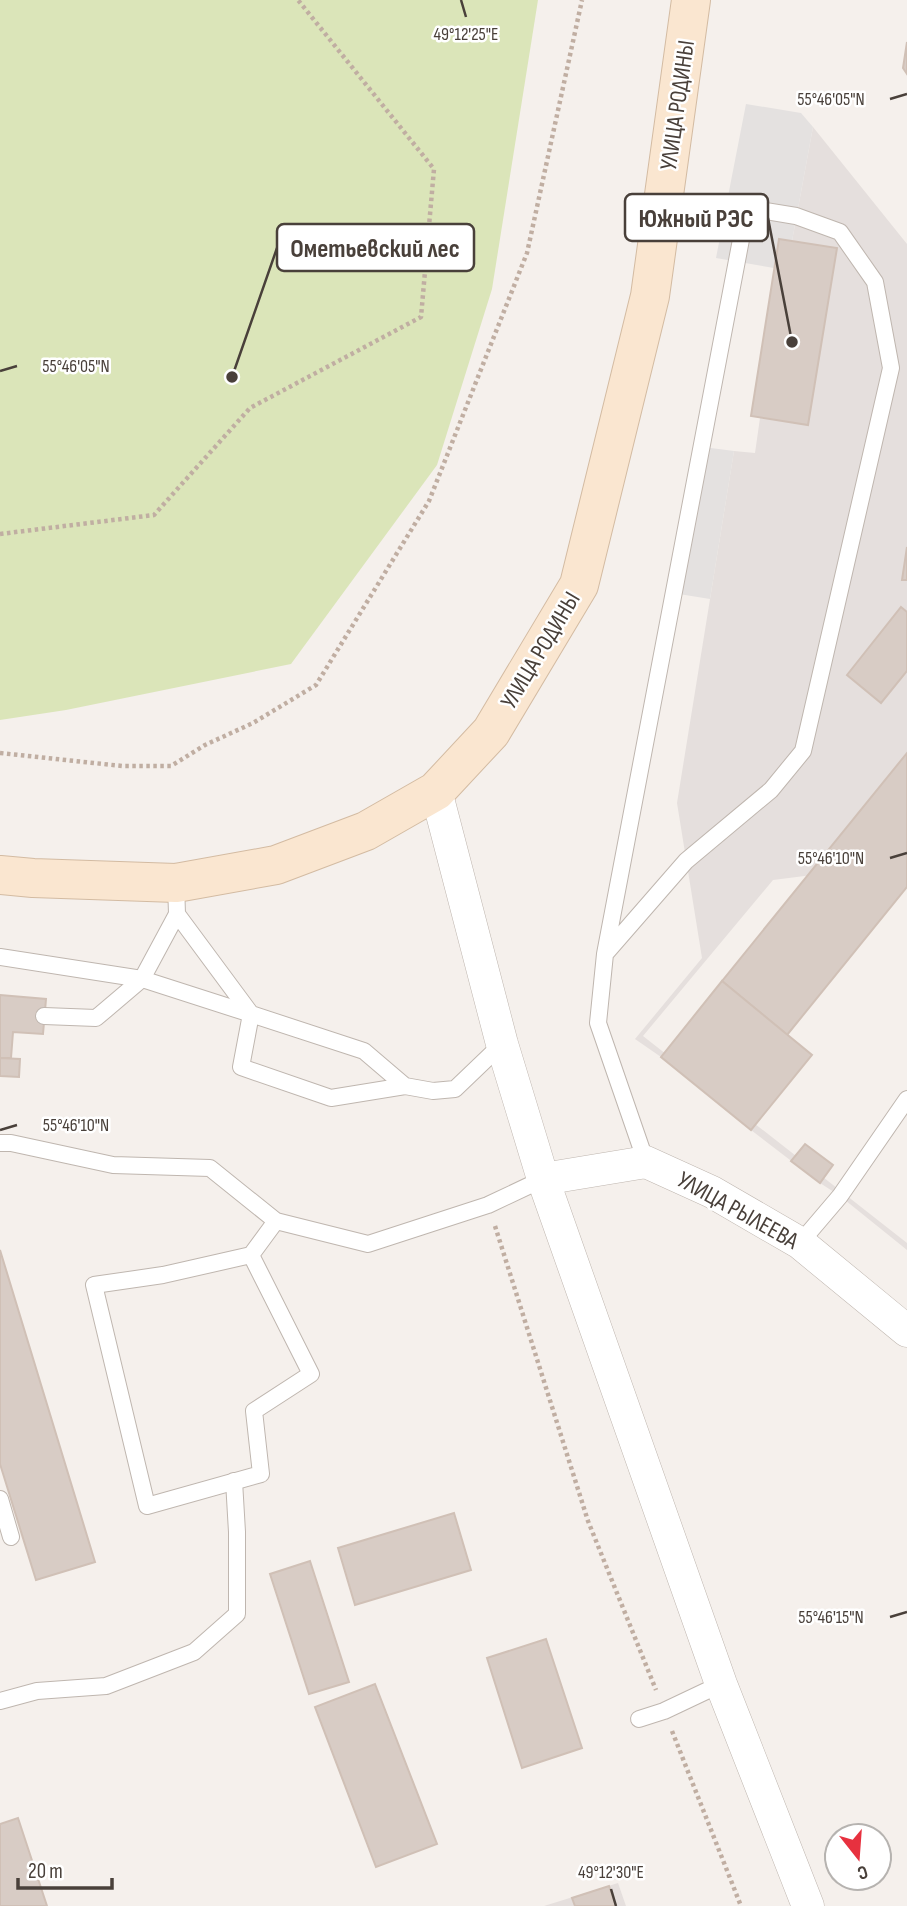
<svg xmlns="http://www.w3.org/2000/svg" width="907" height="1906" viewBox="0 0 907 1906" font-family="'Sofia Sans Condensed',sans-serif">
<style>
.industrial{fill:#e5dfdd}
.green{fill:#dbe5b9}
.parking{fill:#e4e1e0}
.building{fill:#d8ccc5;stroke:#d0c0b6;stroke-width:2}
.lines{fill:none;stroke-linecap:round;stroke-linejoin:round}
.lane-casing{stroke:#bfb6af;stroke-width:18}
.street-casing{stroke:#bfb6af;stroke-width:33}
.secondary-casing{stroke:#d3bba2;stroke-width:40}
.path{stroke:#c0aea2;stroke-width:4.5;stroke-dasharray:3.5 3.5;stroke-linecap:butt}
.lane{stroke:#fff;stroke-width:16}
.street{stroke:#fff;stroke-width:32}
.secondary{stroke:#fae6d0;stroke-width:38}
.ticks{fill:none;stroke:#49403a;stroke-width:2.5}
.labels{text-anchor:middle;stroke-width:5;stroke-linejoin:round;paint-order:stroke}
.street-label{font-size:24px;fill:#49403a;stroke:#fff}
.ticks-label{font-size:18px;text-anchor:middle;fill:#49403a;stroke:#fff;stroke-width:5;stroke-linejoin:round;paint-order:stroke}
.leader{fill:none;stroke:#49403a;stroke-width:2.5}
.callout-dot{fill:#49403a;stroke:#fff;stroke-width:2.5}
.callout{fill:#fff;stroke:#49403a;stroke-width:2.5}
.callout-label{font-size:26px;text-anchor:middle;font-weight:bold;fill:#49403a}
</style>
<rect width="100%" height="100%" fill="#f5f0ec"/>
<g class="industrial">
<polygon points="813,127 907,244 907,863 773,880 643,1036 907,1243 907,1250 840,1196 820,1183 751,1130 661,1057 635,1039 702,958 677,803 734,451 755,453 760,418 751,416 779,239 792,241"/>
<polygon points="618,1883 626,1906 544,1906"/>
</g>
<polygon class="green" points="0,0 538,0 492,289 437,465 291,664 66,710 0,720"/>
<g class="parking">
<polygon points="746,104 801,113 813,127 792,241 779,239 774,268 716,258"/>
<polygon points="703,447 734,451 710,599 679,594"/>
</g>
<g class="building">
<polygon points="907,42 907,74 903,68"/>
<polygon points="779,239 837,248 808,425 751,416"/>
<polygon points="907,547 907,580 902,580"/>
<polygon points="901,607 907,612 907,671 881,703 847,675"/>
<polygon points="907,753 907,887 787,1035 722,981"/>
<polygon points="722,981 812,1055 751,1130 661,1057"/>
<polygon points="0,995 46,999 43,1034 13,1032 11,1058 0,1058"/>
<polygon points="0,1058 20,1059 19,1077 0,1076"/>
<polygon points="805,1144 833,1165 820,1183 791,1161"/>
<polygon points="0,1250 95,1562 36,1580 0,1464"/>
<polygon points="454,1513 471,1570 355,1605 338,1548"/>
<polygon points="310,1561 349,1682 309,1694 270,1574"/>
<polygon points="546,1639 582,1748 522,1768 487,1658"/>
<polygon points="375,1684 437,1844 376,1867 315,1707"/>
<polygon points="18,1818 47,1906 0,1906 0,1824"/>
<polygon points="609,1886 616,1906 575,1906 572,1898"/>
</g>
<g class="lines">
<g class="lane-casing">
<g id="lane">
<polyline points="176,883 177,914 251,1014 364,1051 405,1086 433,1091 455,1089 502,1044"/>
<polyline points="605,954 686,861 771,790 803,751 891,368 875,282 840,232 796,216 747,208 605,954 598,1023 646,1162"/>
<polyline points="0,957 142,979 251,1014 241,1067 331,1098 405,1086"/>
<polyline points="44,1016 96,1018 142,979 177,914"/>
<polyline points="0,1143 11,1143 113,1165 210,1168 276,1221 368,1244 488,1205 543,1179"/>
<polyline points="800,1243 840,1196 907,1099"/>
<polyline points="251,1255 311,1374 254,1411 261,1474 147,1506 94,1285 163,1275 251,1255 276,1221"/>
<polyline points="0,1499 11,1537"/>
<polyline points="0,1701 37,1691 106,1686 194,1652 237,1614 237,1532 234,1481"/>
<polyline points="639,1719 664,1711 721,1684"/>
</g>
</g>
<g class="street-casing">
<g id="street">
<polyline points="436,791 502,1044 543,1179 721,1684 808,1906"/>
<polyline points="543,1179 646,1162 712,1192 800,1243 907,1331"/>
</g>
</g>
<g class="secondary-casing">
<polyline id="secondary" points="0,875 33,878 176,883 276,865 366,831 436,791 491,732 579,585 650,296 691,0"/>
</g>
<g class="path">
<polyline points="0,534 154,515 250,408 421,317 434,169 298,0"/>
<polyline points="0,753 122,766 171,766 205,745 253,723 316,685 429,501 527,253 582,0"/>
<polyline points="495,1226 588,1521 656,1690"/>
<polyline points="672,1731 741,1906"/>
</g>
<use href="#lane" class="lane"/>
<use href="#street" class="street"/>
<use href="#secondary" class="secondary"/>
</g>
<path class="ticks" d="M461 0 466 17M890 99 907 94M0 371 17 366M890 858 907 853M0 1130 17 1125M890 1617 907 1612M611 1889 616 1906"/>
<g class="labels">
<g class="street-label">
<text transform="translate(677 105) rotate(-82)" y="8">УЛИЦА РОДИНЫ</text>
<text transform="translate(540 650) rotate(-59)" y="8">УЛИЦА РОДИНЫ</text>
<text transform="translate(738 1210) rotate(29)" y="8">УЛИЦА РЫЛЕЕВА</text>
</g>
</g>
<g class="ticks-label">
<text x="466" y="40">49°12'25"E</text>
<text x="831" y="105">55°46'05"N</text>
<text x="76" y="372">55°46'05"N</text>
<text x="831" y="864">55°46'10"N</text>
<text x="76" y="1131">55°46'10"N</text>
<text x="831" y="1623">55°46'15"N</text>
<text x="611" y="1878">49°12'30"E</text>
</g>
<path class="leader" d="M792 342L768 218M232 377L277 248"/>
<g class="callout-dot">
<circle cx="792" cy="342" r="7"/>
<circle cx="232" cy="377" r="7"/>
</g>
<g class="callout">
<rect x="625" y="194" width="143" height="47" rx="7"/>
<rect x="277" y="224" width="197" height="47" rx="7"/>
</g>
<g class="callout-label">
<text x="696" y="227">Южный РЭС</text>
<text x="375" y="257">Ометьевский лес</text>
</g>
<g transform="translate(858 1857) rotate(163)"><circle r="33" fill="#ffffff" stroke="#b6b3b0" stroke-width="2"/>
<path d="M0-5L12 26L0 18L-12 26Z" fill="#e7313f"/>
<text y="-10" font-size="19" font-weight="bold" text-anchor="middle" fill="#49403a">С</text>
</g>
<path d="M18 1878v10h94v-10" fill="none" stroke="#49403a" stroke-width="3.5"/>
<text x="28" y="1878" font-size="21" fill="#49403a" stroke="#ffffff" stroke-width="5" paint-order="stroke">20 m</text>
</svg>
